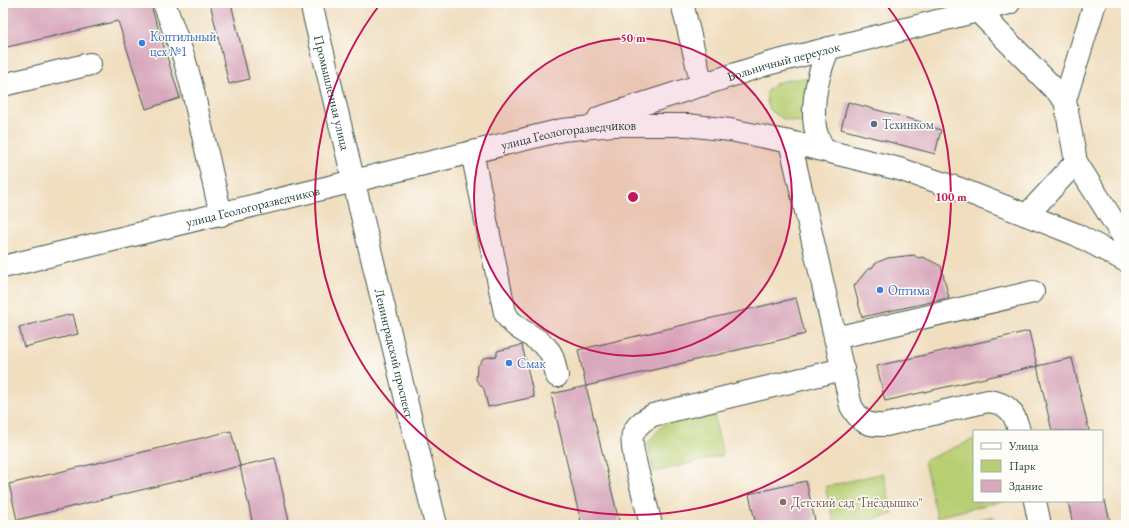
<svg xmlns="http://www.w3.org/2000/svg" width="1129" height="528" viewBox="0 0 1129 528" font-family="'EB Garamond',serif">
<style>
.green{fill:#b7ce72;stroke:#6b8653}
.building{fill:#d8a8bc}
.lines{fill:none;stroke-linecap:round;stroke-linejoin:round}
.minor-casing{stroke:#3e5549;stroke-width:24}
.major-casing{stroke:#3e5549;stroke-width:24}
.minor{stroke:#fff;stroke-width:22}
.major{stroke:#fff;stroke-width:22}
.ring{fill:none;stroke:#c2185b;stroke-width:2}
.shop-dot{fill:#3f7fe0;stroke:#fdfcf7;stroke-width:1.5}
.service-dot{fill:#5c6f8a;stroke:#fdfcf7;stroke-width:1.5}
.education-dot{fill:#8d6e63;stroke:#fdfcf7;stroke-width:1.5}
.labels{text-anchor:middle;stroke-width:3;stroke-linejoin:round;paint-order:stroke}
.shop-label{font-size:13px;fill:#366cbe;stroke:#fdfcf7;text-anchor:start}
.street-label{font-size:13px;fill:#1f3d34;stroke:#fdfcf7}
.service-label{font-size:13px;fill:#4e5e75;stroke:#fdfcf7;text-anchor:start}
.education-label{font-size:13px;fill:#785e54;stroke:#fdfcf7;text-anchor:start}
.centre{fill:#c2185b;stroke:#fdfcf7;stroke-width:2}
.ring-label{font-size:12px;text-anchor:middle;font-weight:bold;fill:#c2185b;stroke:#fdfcf7;stroke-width:3;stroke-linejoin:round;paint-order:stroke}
</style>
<rect width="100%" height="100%" fill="#fdfcf7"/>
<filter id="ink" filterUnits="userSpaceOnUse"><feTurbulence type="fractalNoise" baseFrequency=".025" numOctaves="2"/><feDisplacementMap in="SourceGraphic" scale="8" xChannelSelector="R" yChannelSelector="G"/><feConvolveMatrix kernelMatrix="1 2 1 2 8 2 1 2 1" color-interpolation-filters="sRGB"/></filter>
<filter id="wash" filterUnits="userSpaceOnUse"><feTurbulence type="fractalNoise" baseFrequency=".012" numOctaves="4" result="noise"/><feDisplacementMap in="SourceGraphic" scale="16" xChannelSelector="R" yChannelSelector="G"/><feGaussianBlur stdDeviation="0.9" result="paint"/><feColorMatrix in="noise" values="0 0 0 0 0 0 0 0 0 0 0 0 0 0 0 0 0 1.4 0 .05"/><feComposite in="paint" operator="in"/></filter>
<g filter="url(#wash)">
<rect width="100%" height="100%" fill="#f0debf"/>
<g class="green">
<path d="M803 78 809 79 807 120 803 123 783 119 770 110C757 83 783 80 803 78Z"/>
<polygon points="712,408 723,455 654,472 647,444 668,419"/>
<polygon points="974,439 974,501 1002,501 937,517 924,461"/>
<polygon points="883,473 893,514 850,525 835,525 825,487"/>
<polygon points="993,516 995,525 955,525"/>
</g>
<g id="blocks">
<g class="building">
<polygon points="3,3 150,3 180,98 146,109 118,21 3,48"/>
<polygon points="210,3 231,3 249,79 229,84"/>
<polygon points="848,102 921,122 920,124 941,130 935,154 841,129"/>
<polygon points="914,255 918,258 923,257 941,266 949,298 862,317 854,286 867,270 872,268 876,263 888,258"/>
<polygon points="796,298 805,334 586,386 578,350"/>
<polygon points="73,314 78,334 24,347 19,327"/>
<polygon points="1029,331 1037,366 885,401 877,366"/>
<polygon points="522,345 534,397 488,407 484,389 476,380 477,367 484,358 497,356 497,351"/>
<polygon points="1072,358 1089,431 1052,431 1037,366"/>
<polygon points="586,386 620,525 582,525 576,502 551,394"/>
<polygon points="231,431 240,466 17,520 9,484"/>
<polygon points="275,458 290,525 253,525 240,466"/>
<polygon points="806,481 816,525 756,525 749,494"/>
<polygon points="1068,501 1105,501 1111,525 1073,525"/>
</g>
</g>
</g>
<g filter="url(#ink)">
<use href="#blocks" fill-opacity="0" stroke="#3e5549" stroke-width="1"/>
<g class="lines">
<g class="minor-casing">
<g id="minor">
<polyline points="164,3 184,58 192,87 221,215"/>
<polyline points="682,3 702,85"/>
<polyline points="1095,3 1065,100 1076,162 1126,241"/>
<polyline points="978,11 1065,100"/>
<polyline points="3,85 90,64"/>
<path id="s1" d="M599 118 767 64 1009 3"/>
<path d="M790 142 851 406C860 422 867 426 886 425L988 401C1008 403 1015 413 1019 431"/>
<path d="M824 150C820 142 816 135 815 127 811 102 819 70 829 48"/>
<path d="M472 152 505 313C515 332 538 335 550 352 554 358 555 368 557 376"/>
<path id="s2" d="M354 181 562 130 613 125H687L730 130 790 142 899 169 960 189 1075 234 1126 261"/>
<polyline points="1027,215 1076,162"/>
<polyline points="835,338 1033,292"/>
<polyline points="1035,501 1040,525"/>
<path d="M651 525C648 510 628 444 633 434 637 424 644 420 653 415L843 369"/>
</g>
</g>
<g class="major-casing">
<g id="major">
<path id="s3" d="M311 3 436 525"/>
<path id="s4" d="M3 267 354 181"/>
</g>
</g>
<use href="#minor" class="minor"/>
<use href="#major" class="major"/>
</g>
</g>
<circle cx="633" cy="197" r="159" fill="#c2185b" fill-opacity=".12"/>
<g class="ring">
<circle cx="633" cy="197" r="159"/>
<path d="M885 3A318 318 0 1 1 381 3"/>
</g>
<g class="shop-dot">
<circle cx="142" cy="43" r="4"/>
<circle cx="880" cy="290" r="4"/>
<circle cx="509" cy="363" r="4"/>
</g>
<circle class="service-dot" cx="874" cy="124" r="4"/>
<circle class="education-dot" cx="783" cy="502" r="4"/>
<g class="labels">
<g class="shop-label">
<text x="150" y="41">Коптильный<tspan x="150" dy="15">цех №1</tspan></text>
<text x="888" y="295">Оптима</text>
<text x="517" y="368">Смак</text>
</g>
<g class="street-label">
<text dy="5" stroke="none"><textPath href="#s1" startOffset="193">Больничный переулок</textPath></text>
<text dy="5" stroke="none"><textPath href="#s3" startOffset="92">Промышленная улица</textPath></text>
<text dy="5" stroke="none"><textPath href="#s2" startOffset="220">улица Геологоразведчиков</textPath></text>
<text dy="5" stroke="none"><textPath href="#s4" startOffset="257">улица Геологоразведчиков</textPath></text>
<text dy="5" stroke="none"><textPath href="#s3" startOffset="360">Ленинградский проспект</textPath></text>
</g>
<g class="service-label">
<text x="882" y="129">Техинком</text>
</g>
<g class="education-label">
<text x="791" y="507">Детский сад "Гнёздышко"</text>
</g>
</g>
<circle cx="633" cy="197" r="6" class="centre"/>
<g class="ring-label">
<text x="633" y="42">50 m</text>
<text x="951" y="201">100 m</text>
</g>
<rect width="1129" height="528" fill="none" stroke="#fdfcf7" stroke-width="16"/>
<rect x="973" y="430" width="130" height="72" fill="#fdfcf7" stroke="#a4b0a9"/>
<rect x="981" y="443" width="20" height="6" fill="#ffffff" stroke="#a4b0a9"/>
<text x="1009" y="450" font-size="12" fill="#1f3d34">Улица</text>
<rect x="981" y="460" width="20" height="12" fill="#b7ce72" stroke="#a4b0a9"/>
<text x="1009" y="470" font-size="12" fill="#1f3d34">Парк</text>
<rect x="981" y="480" width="20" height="12" fill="#d8a8bc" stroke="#a4b0a9"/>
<text x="1009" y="490" font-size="12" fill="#1f3d34">Здание</text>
</svg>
